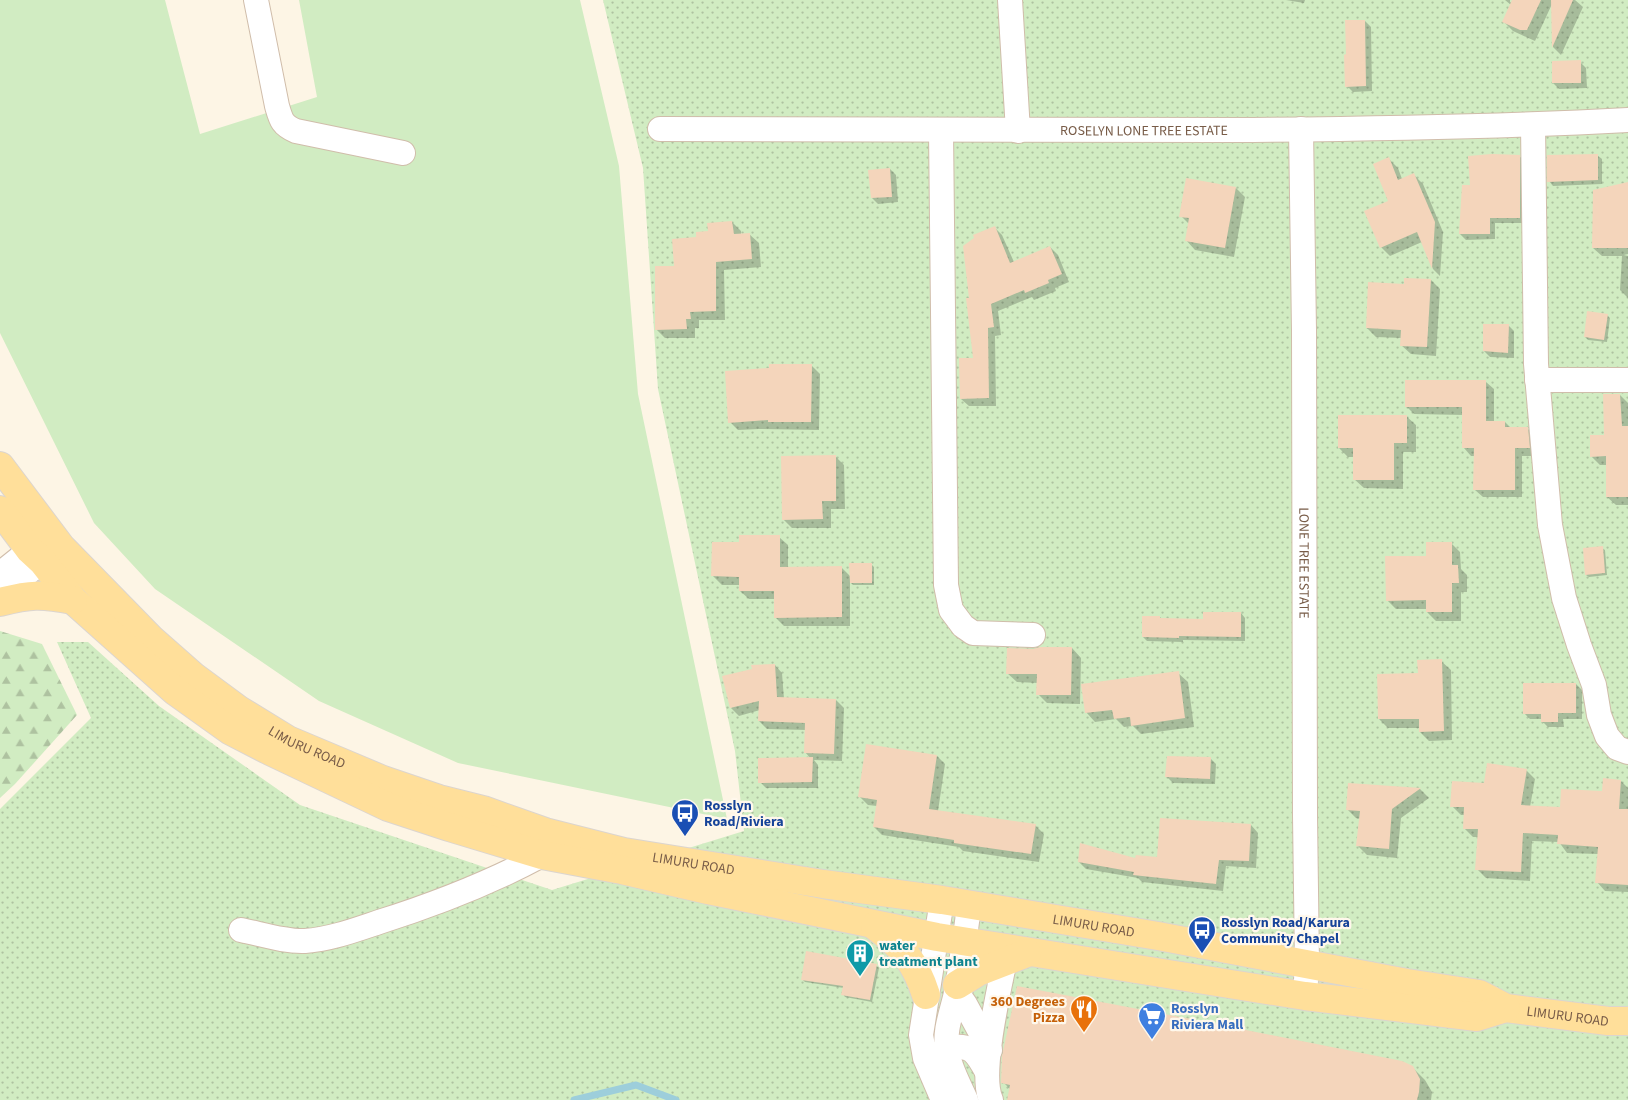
<svg xmlns="http://www.w3.org/2000/svg" width="1628" height="1100" viewBox="0 0 1628 1100" font-family="'Source Sans 3',sans-serif">
<style>
.grass{fill:#d1ecc2}
.forest{fill:url(#forest-firs)}
.garden{fill:url(#garden-dots)}
.shadow{fill:#0003}
.lines{fill:none;stroke-linecap:round;stroke-linejoin:round}
.stream{stroke:#9dcedb;stroke-width:7}
.building{fill:#f4d5bb}
.minor-casing{stroke:#d0bdaa;stroke-width:26}
.major-casing{stroke:#dcd5cf;stroke-width:30}
.minor{stroke:#fff;stroke-width:24}
.major{stroke:#ffdf9a;stroke-width:28}
.labels{text-anchor:middle;stroke-width:4.5;stroke-linejoin:round;paint-order:stroke}
.street-label{font-size:14px;fill:#785c48;stroke:#fff8ec}
.transit-label{font-size:14px;font-weight:bold;fill:#164399;stroke:#fff8ec;text-anchor:start}
.culture-label{font-size:14px;font-weight:bold;fill:#0d838f;stroke:#fff8ec;text-anchor:start}
.food-label{font-size:14px;font-weight:bold;fill:#c56008;stroke:#fff8ec;text-anchor:end}
.shop-label{font-size:14px;font-weight:bold;fill:#366cbe;stroke:#fff8ec;text-anchor:start}
</style>
<defs>
<pattern id="forest-firs" width="22" height="20" patternUnits="userSpaceOnUse" patternTransform="scale(1.25)"><rect width="22" height="20" fill="#d1ecc2"/><path d="M5 1l3.5 6h-7zM16 11l3.5 6h-7z" fill="#aec2a0"/></pattern>
<pattern id="garden-dots" width="8" height="8" patternUnits="userSpaceOnUse" patternTransform="scale(1.25)"><rect width="8" height="8" fill="#d1ecc2"/><path d="M2 2h.1M6 6h.1" fill="none" stroke="#aec2a0" stroke-width="1.8" stroke-linecap="round"/></pattern>
</defs>
<rect width="100%" height="100%" fill="#fdf5e5"/>
<polygon class="grass" points="0,0 165,0 200,134 317,97 299,0 580,0 619,166 638,394 727,819 458,763 319,701 155,589 94,523 0,333"/>
<polygon class="forest" points="0,631 42,644 77,715 15,784 0,798"/>
<polygon class="garden" points="603,0 1628,0 1628,1100 0,1100 0,809 91,718 57,642 88,642 159,706 300,805 552,890 744,831 735,751 658,389 643,168"/>
<g class="shadow">
<polygon points="1286,0 1305,0 1304,3"/>
<polygon points="1505,0 1510,0 1510,2 1516,5 1517,3 1512,0 1575,0 1583,7 1561,55 1553,47 1552,4 1535,41 1513,31 1504,22 1511,5"/>
<polygon points="1365,21 1371,27 1372,91 1353,92 1347,86"/>
<polygon points="1580,62 1586,68 1587,88 1559,89 1553,83"/>
<polygon points="1597,155 1602,159 1602,184 1553,186 1549,181"/>
<polygon points="1519,156 1525,161 1526,223 1495,223 1495,239 1466,240 1460,234 1471,187"/>
<polygon points="1389,159 1398,168 1402,179 1414,175 1423,184 1443,232 1440,276 1433,269 1422,242 1390,256 1381,247 1390,202"/>
<polygon points="890,169 896,175 898,202 878,204 872,198"/>
<polygon points="1628,183 1628,254 1624,255 1628,256 1628,298 1620,290 1622,256 1602,256 1593,248"/>
<polygon points="1236,188 1245,197 1234,257 1195,250 1186,240 1189,224 1181,216"/>
<polygon points="732,222 741,231 741,235 749,234 759,243 761,267 724,270 725,320 699,320 699,328 695,328 695,338 665,338 656,329 675,267 697,238"/>
<polygon points="994,227 1002,235 1014,262 1050,247 1058,255 1069,282 1055,288 1056,291 1034,300 1032,297 998,311 1001,335 995,336 996,406 969,406 961,399 974,359 971,299"/>
<polygon points="1431,280 1440,289 1436,356 1411,354 1401,345 1402,338 1376,337 1367,328 1405,286"/>
<polygon points="1607,315 1610,318 1607,342 1588,340 1585,337"/>
<polygon points="1508,325 1514,331 1514,358 1490,357 1484,351"/>
<polygon points="812,366 820,374 819,430 759,429 738,430 730,422"/>
<polygon points="1486,382 1494,389 1494,422 1505,422 1511,428 1527,428 1535,436 1537,456 1522,456 1522,497 1483,497 1475,490 1475,456 1471,456 1464,448 1464,415 1414,414 1406,406"/>
<polygon points="1620,395 1628,403 1628,505 1616,505 1607,497 1607,465 1600,465 1591,456 1606,436"/>
<polygon points="1406,416 1416,425 1416,452 1403,452 1403,489 1364,488 1354,479 1354,457 1348,457 1339,448"/>
<polygon points="835,456 844,465 845,509 831,509 831,528 792,528 783,519"/>
<polygon points="779,537 788,545 788,568 841,567 851,577 871,564 874,567 874,585 853,585 850,582 850,626 784,626 775,617 775,599 749,599 740,591 740,585 722,585 713,576 740,543"/>
<polygon points="1451,543 1460,552 1461,569 1467,575 1467,592 1461,592 1461,621 1436,621 1427,612 1427,609 1396,609 1387,600 1428,557"/>
<polygon points="1602,548 1605,550 1607,575 1589,577 1586,575"/>
<polygon points="1241,613 1245,618 1245,641 1183,640 1183,642 1147,641 1143,637 1160,617 1162,619 1204,620"/>
<polygon points="1072,648 1081,658 1080,704 1047,703 1038,694 1038,683 1017,682 1007,673 1008,649"/>
<polygon points="1441,661 1451,670 1452,740 1429,741 1420,732 1420,728 1388,728 1379,719 1419,674"/>
<polygon points="775,665 782,673 784,699 836,700 844,708 842,761 814,760 818,765 818,788 766,788 760,782 811,759 805,752 806,730 767,729 759,721 760,710 739,716 731,708"/>
<polygon points="1178,673 1188,682 1194,727 1141,734 1133,726 1124,727 1116,719 1095,722 1086,712"/>
<polygon points="1576,684 1582,690 1582,719 1563,719 1564,727 1548,727 1542,721 1542,719 1530,719 1524,713"/>
<polygon points="937,756 945,764 938,811 1035,825 1044,834 1039,862 963,851 959,847 882,835 874,827 877,806 868,805 859,796"/>
<polygon points="1210,758 1216,764 1215,784 1173,783 1167,777"/>
<polygon points="1526,770 1535,779 1530,807 1561,809 1603,792 1621,781 1628,788 1628,892 1605,891 1597,882 1598,854 1567,853 1559,842 1532,841 1530,881 1486,878 1477,869 1479,837 1473,837 1464,828 1465,815 1461,815 1452,806 1485,784"/>
<polygon points="1349,784 1420,789 1429,798 1401,818 1397,858 1367,855 1358,846 1360,819 1356,818 1347,809"/>
<polygon points="1251,825 1258,833 1256,868 1226,866 1223,891 1142,882 1138,878 1086,869 1079,862 1158,858"/>
<polygon points="876,966 879,968 872,1002 845,997 843,994 844,988 805,982 802,979"/>
<polygon points="1413,1068 1425,1080 1432,1092 1431,1100 1009,1100 1011,1090 1003,1082"/>
</g>
<g class="lines">
<polyline class="stream" points="574,1100 636,1085 676,1100"/>
</g>
<g class="building">
<polygon points="1512,0 1541,0 1527,30 1520,30 1502,22"/>
<polygon points="1551,0 1573,0 1552,48"/>
<polygon points="1345,20 1365,20 1366,86 1345,87 1344,55 1346,54"/>
<polygon points="1581,60 1581,83 1552,83 1552,61"/>
<polygon points="1492,154 1520,155 1520,218 1490,218 1490,234 1459,234 1462,185 1470,185 1468,156"/>
<polygon points="1598,154 1598,180 1547,182 1547,155"/>
<polygon points="1389,157 1398,180 1414,173 1435,222 1432,269 1417,232 1380,248 1364,211 1388,201 1373,164"/>
<polygon points="890,168 892,197 871,198 868,170"/>
<polygon points="1186,178 1236,187 1225,248 1185,241 1189,218 1179,217"/>
<polygon points="1628,182 1628,248 1592,248 1593,190"/>
<polygon points="732,221 734,234 750,233 752,259 716,262 716,311 690,312 691,319 686,319 687,329 655,330 655,266 674,266 672,239 696,237 696,232 708,231 707,223"/>
<polygon points="995,226 1010,263 1050,246 1062,274 1048,280 1049,283 1025,293 1024,290 991,304 994,327 988,328 989,398 960,399 959,358 973,358 966,298 969,298 963,246 974,238 973,235"/>
<polygon points="1404,278 1431,279 1427,347 1400,346 1401,330 1366,328 1368,282 1404,284"/>
<polygon points="1587,311 1608,314 1604,340 1584,337"/>
<polygon points="1483,324 1509,324 1508,353 1483,351"/>
<polygon points="769,364 812,364 811,422 768,422 768,420 728,423 725,371 769,368"/>
<polygon points="1405,380 1486,380 1486,421 1505,421 1505,427 1528,427 1530,448 1515,448 1515,490 1473,490 1474,448 1462,448 1462,407 1405,407"/>
<polygon points="1603,394 1620,394 1622,426 1628,426 1628,497 1606,497 1606,456 1590,457 1590,435 1604,435"/>
<polygon points="1338,415 1407,415 1407,443 1394,443 1394,480 1353,480 1353,448 1338,448"/>
<polygon points="836,455 836,501 822,501 823,519 782,520 781,456"/>
<polygon points="739,535 780,535 780,567 842,566 842,617 774,618 774,591 739,591 739,577 711,576 712,542 739,542"/>
<polygon points="1426,542 1452,542 1452,565 1458,565 1459,583 1452,583 1452,612 1426,612 1426,600 1386,601 1385,556 1426,556"/>
<polygon points="1603,546 1605,573 1585,575 1583,548"/>
<polygon points="849,563 872,563 872,583 850,583"/>
<polygon points="1203,612 1241,612 1241,637 1179,636 1179,638 1142,637 1142,616 1160,616 1160,618 1203,619"/>
<polygon points="1040,647 1072,647 1071,695 1036,695 1037,674 1006,674 1007,648 1033,649"/>
<polygon points="1442,659 1444,731 1419,732 1419,719 1378,719 1377,674 1418,673 1417,660"/>
<polygon points="775,664 777,697 836,699 834,754 804,753 805,723 758,721 759,701 730,708 722,676 752,669 751,665"/>
<polygon points="1179,671 1185,718 1131,726 1130,717 1114,719 1112,710 1085,713 1081,684"/>
<polygon points="1523,683 1576,683 1576,713 1558,713 1558,722 1541,722 1541,714 1523,714"/>
<polygon points="866,744 937,755 929,809 1036,824 1031,854 954,843 954,840 873,827 877,800 858,797"/>
<polygon points="1167,756 1211,757 1210,779 1165,777"/>
<polygon points="813,757 812,782 758,783 758,758"/>
<polygon points="1487,763 1527,769 1521,805 1560,807 1561,789 1602,791 1603,778 1621,780 1619,809 1628,809 1628,885 1595,883 1598,847 1557,844 1558,835 1523,833 1521,872 1475,870 1478,829 1463,829 1464,807 1450,807 1452,781 1484,783"/>
<polygon points="1348,783 1421,788 1392,809 1389,849 1356,846 1360,811 1346,810"/>
<polygon points="1160,818 1251,824 1249,861 1219,860 1216,884 1133,875 1134,872 1078,862 1080,843 1135,858 1136,855 1157,857"/>
<polygon points="806,951 877,964 870,1000 841,995 843,986 801,980"/>
<polygon points="1017,986 1196,1020 1402,1061 1413,1066 1420,1079 1419,1092 1417,1100 1007,1100 1010,1085 1001,1083 1002,1056"/>
</g>
<g class="lines">
<g class="minor-casing">
<g id="minor">
<path d="M256 0 277 106C281 120 282 125 296 131L403 153"/>
<polyline points="1010,0 1018,131"/>
<polyline points="1533,125 1536,364 1550,525 1564,598 1579,645 1594,685 1599,715 1607,736 1617,748 1628,752"/>
<path id="s1" d="M660 129C852 130 1043 131 1234 130 1366 129 1497 127 1628 120"/>
<path id="s2" d="M1301 129 1304 330 1305 816 1307 964 1305 996"/>
<polyline points="941,130 946,585 951,610 963,626 973,633 1033,635"/>
<polyline points="1537,380 1628,380"/>
<polyline points="0,574 30,550 41,537"/>
<polyline points="0,594 56,551"/>
<polyline points="942,900 921,1035 925,1058 943,1100"/>
<path d="M241 930C261 934 285 942 305 941 331 939 355 930 379 922 436 904 490 883 542 855"/>
<polyline points="956,991 965,1004 990,1050"/>
<path d="M936 1058 946 1047C972 1045 975 1050 987 1072"/>
<path d="M966 1100C959 1084 949 1067 947 1050 944 1030 952 1012 956 993 961 963 966 934 969 905"/>
<path d="M991 1100C979 1074 999 990 1005 960"/>
</g>
</g>
<g class="major-casing">
<g id="major">
<path id="s3" d="M0 466 61 547 151 639 193 676 239 710 288 740 383 780 439 799 483 810 545 832 624 852 823 884 942 900 1158 936 1407 983 1479 994 1506 1008 1608 1021H1628"/>
<polyline points="0,510 30,550 43,562 73,600 175,691 231,731 270,751 388,807 449,827 542,855 622,870 708,890 937,937 1305,996 1477,1017 1506,1008"/>
<path d="M0 602C31 594 41 594 73 600"/>
<path d="M875 926C902 946 916 963 926 995"/>
<polyline points="957,985 978,972 1027,953"/>
</g>
</g>
<use href="#minor" class="minor"/>
<use href="#major" class="major"/>
</g>
<defs>
<g id="bus-pin" transform="scale(1.4375)"><path d="M0 17L-7.5 6A9.5 9.5 0 1 1 7.5 6Z" fill="#1a4fb4" stroke="#fff8ec"/><path d="M-5-6H5V4H4V6H2V4H-2V6H-4V4H-5ZM-3.5-4V0h7V-4ZM-3.5 1.2v1.5H-2V1.2ZM2 1.2v1.5H3.5V1.2Z" fill="#fff"/></g>
<g id="building-pin" transform="scale(1.4375)"><path d="M0 17L-7.5 6A9.5 9.5 0 1 1 7.5 6Z" fill="#0f9aa8" stroke="#fff8ec"/><path d="M-4-6H4V6H1V3H-1V6H-4ZM-2.5-4.3h1.7v1.8h-1.7ZM.8-4.3h1.7v1.8H.8ZM-2.5-1h1.7V.8h-1.7ZM.8-1h1.7V.8H.8Z" fill="#fff"/></g>
<g id="restaurant-pin" transform="scale(1.4375)"><path d="M0 17L-7.5 6A9.5 9.5 0 1 1 7.5 6Z" fill="#e8710a" stroke="#fff8ec"/><path d="M-5-6h1v4h1v-4h1v4h1v-4h1v5L-1.5 .5V6h-2V.5L-5-1ZM5-6V6H3V1.5H1.5Q1.5-4 5-6Z" fill="#fff"/></g>
<g id="supermarket-pin" transform="scale(1.4375)"><path d="M0 17L-7.5 6A9.5 9.5 0 1 1 7.5 6Z" fill="#3f7fe0" stroke="#fff8ec"/><path d="M-6-5.5h2.5l.6 2H6L4.5 2H-2.5L-4.4-4H-6ZM-1.5 3.2a1.3 1.3 0 1 0 .1 0ZM3 3.2a1.3 1.3 0 1 0 .1 0Z" fill="#fff"/></g>
</defs>
<g fill-rule="evenodd">
<use href="#bus-pin" x="685" y="813"/>
<use href="#bus-pin" x="1202" y="930"/>
<use href="#building-pin" x="860" y="953"/>
<use href="#restaurant-pin" x="1084" y="1009"/>
<use href="#supermarket-pin" x="1152" y="1016"/>
</g>
<g class="labels">
<g class="street-label">
<text dy="5" stroke="none"><textPath href="#s1" startOffset="484">ROSELYN LONE TREE ESTATE</textPath></text>
<text dy="5" stroke="none"><textPath href="#s2" startOffset="434">LONE TREE ESTATE</textPath></text>
<text dy="5" stroke="none"><textPath href="#s3" startOffset="421">LIMURU ROAD</textPath></text>
<text dy="5" stroke="none"><textPath href="#s3" startOffset="826">LIMURU ROAD</textPath></text>
<text dy="5" stroke="none"><textPath href="#s3" startOffset="1231">LIMURU ROAD</textPath></text>
<text dy="5" stroke="none"><textPath href="#s3" startOffset="1715">LIMURU ROAD</textPath></text>
</g>
<g class="transit-label">
<text x="704" y="810">Rosslyn<tspan x="704" dy="16">Road/Riviera</tspan></text>
<text x="1221" y="927">Rosslyn Road/Karura<tspan x="1221" dy="16">Community Chapel</tspan></text>
</g>
<g class="culture-label">
<text x="879" y="950">water<tspan x="879" dy="16">treatment plant</tspan></text>
</g>
<g class="food-label">
<text x="1065" y="1006">360 Degrees<tspan x="1065" dy="16">Pizza</tspan></text>
</g>
<g class="shop-label">
<text x="1171" y="1013">Rosslyn<tspan x="1171" dy="16">Riviera Mall</tspan></text>
</g>
</g>
</svg>
